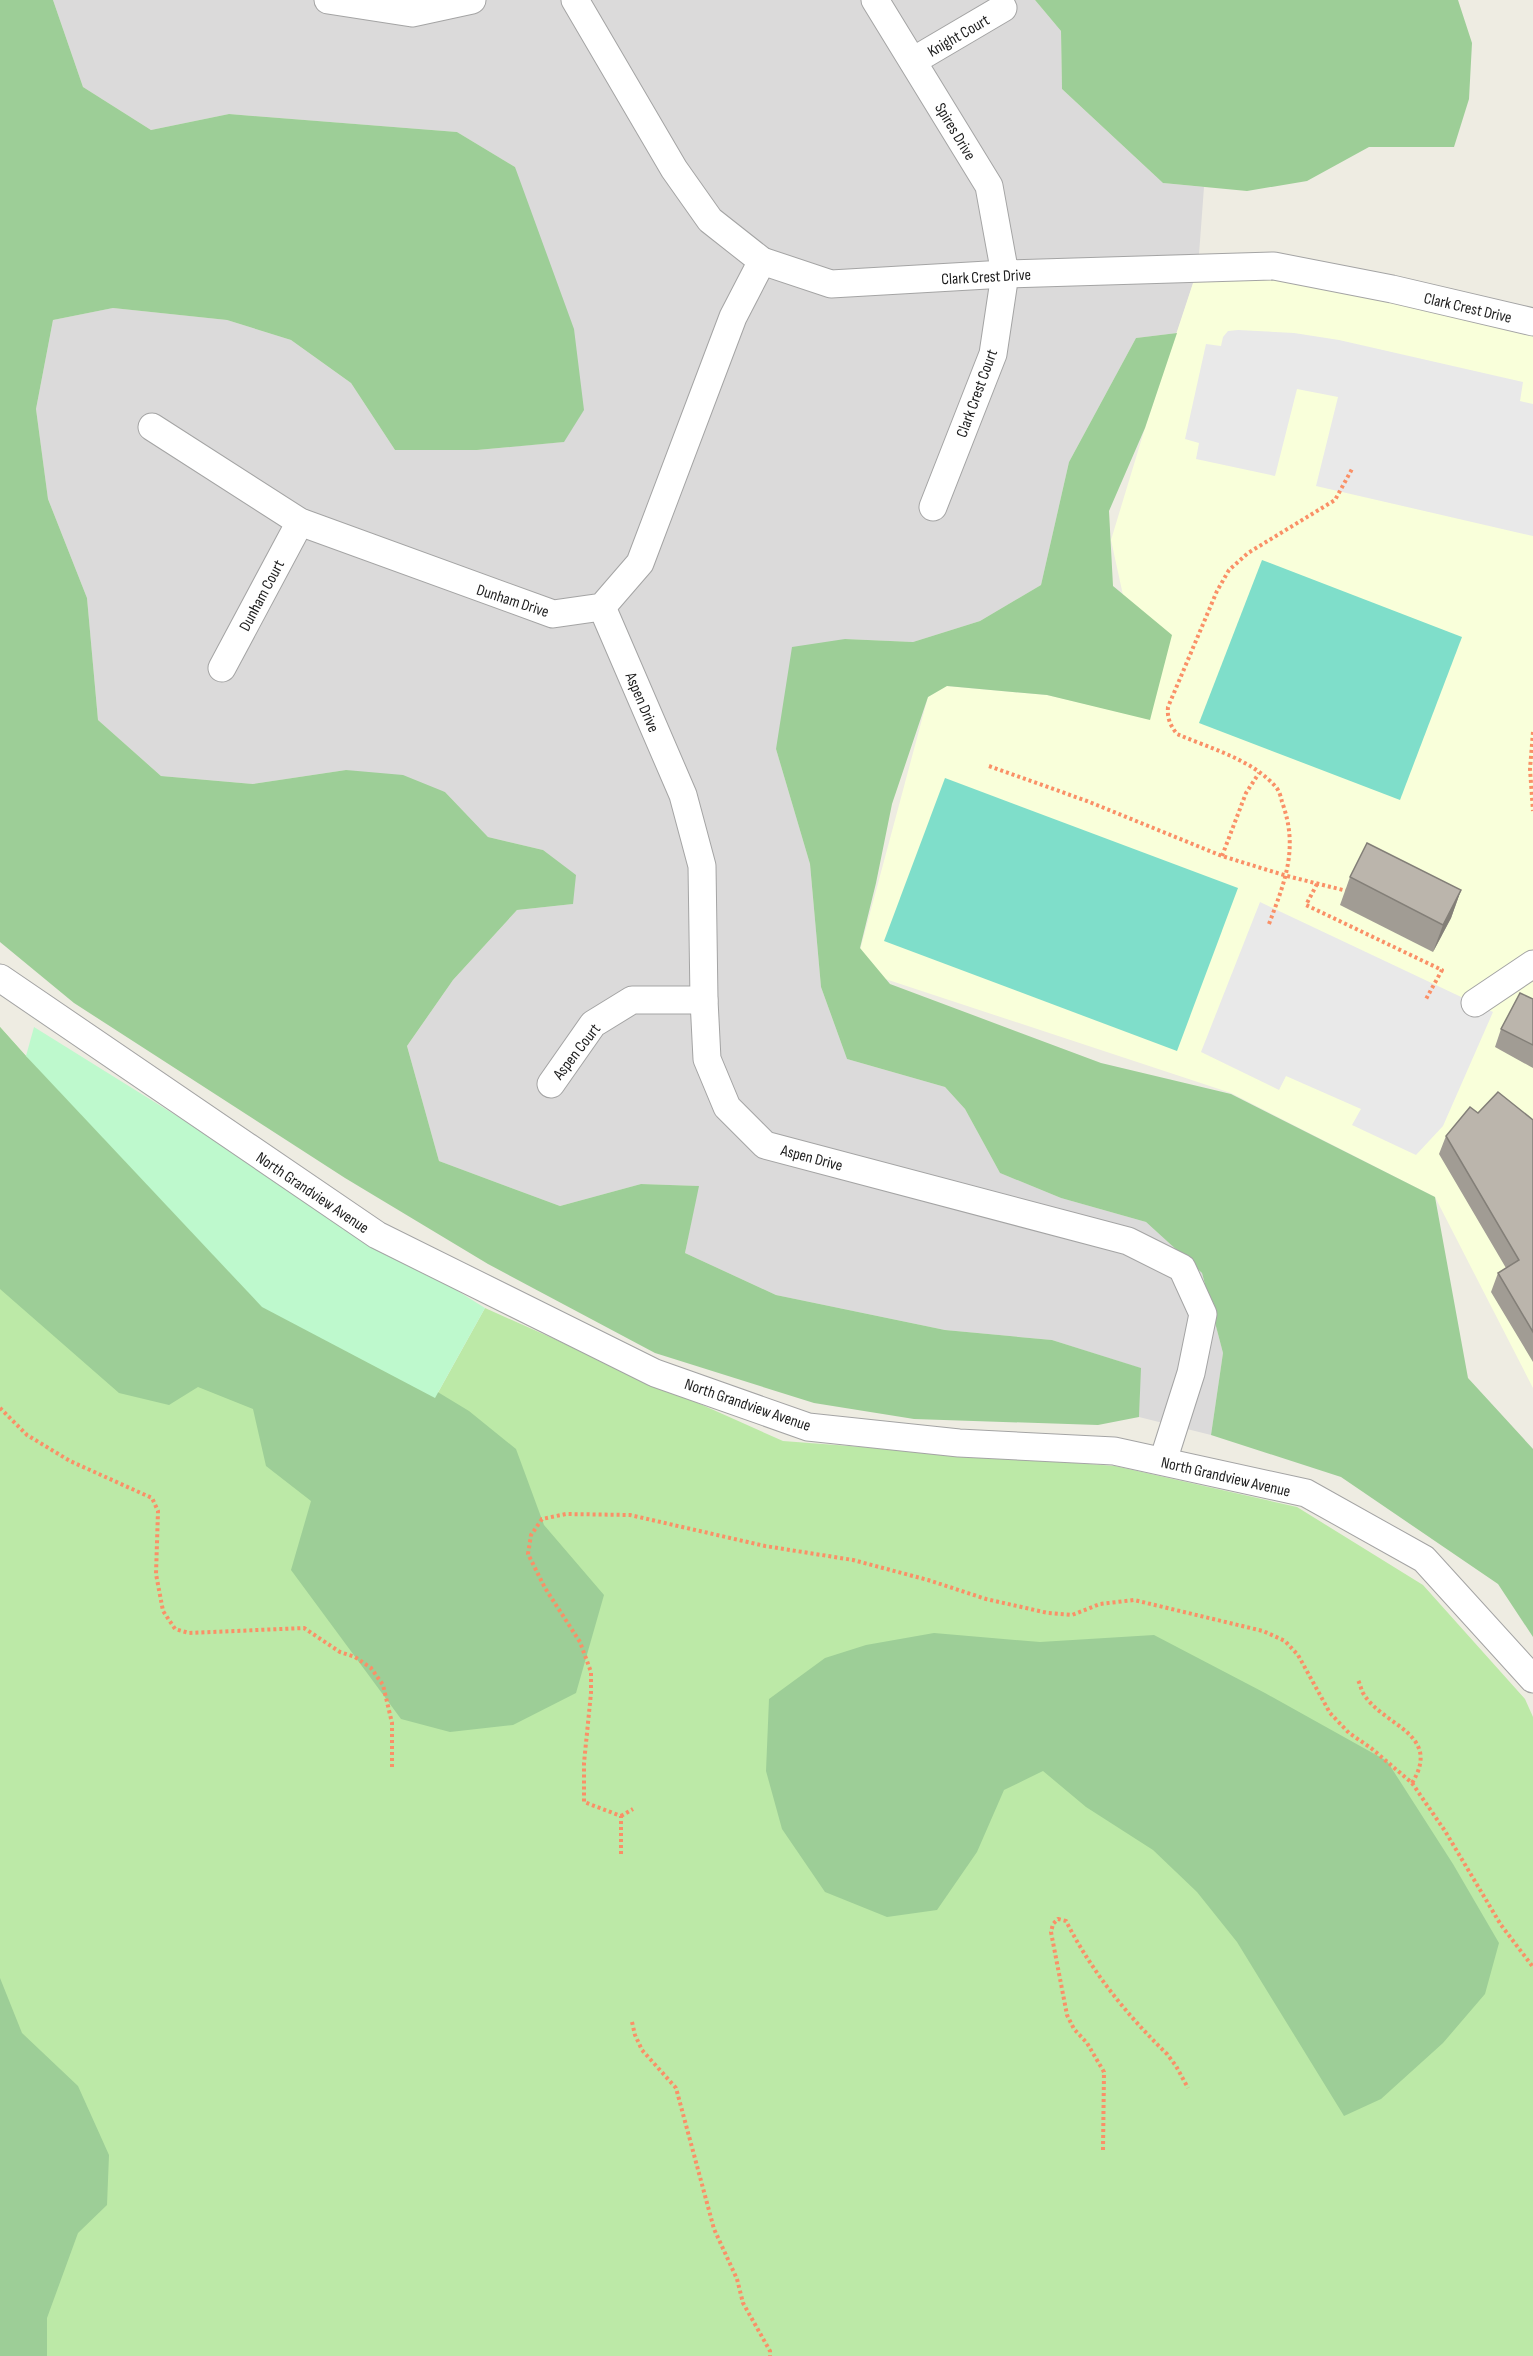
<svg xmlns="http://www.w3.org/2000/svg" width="1533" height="2356" viewBox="0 0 1533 2356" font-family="'Sofia Sans Condensed',sans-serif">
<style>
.residential{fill:#dbdada}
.education{fill:#f9ffda}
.grass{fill:#bce9a7}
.forest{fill:#9dce97}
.park{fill:#bef9cd}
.pitch{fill:#7fdeca}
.parking{fill:#e9e9e9}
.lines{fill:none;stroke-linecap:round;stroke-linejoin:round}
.minor-casing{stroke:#a4a4a4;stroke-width:29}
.path{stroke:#fa9067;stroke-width:4;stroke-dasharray:3 3;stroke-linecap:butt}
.minor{stroke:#fff;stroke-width:27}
.wall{fill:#a19c94}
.shaded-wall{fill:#837f78}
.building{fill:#bbb5ac;stroke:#837f78;stroke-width:1.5}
.labels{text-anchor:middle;stroke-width:5;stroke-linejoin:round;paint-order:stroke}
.street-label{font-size:16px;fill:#1d1d1d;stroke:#fff}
</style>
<rect width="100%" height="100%" fill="#eeece2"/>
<polygon class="residential" points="53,0 1035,0 1061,31 1062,89 1163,183 1204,187 1198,268 1177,333 1136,338 1069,462 1041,585 980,621 913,642 845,639 776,749 810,864 821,987 847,1059 945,1087 965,1109 1000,1173 1061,1198 1146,1222 1202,1273 1223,1353 1211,1435 1139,1417 1140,1368 1052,1340 945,1330 776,1295 685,1253 698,1186 641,1184 560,1206 439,1161 407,1046 453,980 517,910 573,904 543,850 488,837 445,792 346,770 253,784 161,776 98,720 87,598 48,499 36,409 53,320 113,308 227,320 291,340 351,383 395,450 477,450 563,442 515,167 457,132 229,114 151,130 83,87"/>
<polygon class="education" points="1274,266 1533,322 1533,1388 1435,1197 1231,1093 855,969 928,697 946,686 1047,695 1150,719 1111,540 1145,428 1198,268"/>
<polygon class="grass" points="0,1027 26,1056 435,1398 485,1308 783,1441 1115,1466 1297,1507 1423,1585 1525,1699 1533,1717 1533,2356 14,2356 0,2281"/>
<g class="forest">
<polygon points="0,0 53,0 83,87 151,130 229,114 457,132 515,167 574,329 584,410 564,442 477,450 395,450 351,383 291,340 227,320 113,308 53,320 36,409 48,499 87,598 98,720 161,776 253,784 346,770 403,775 445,792 488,837 543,850 576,875 573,904 517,910 453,980 407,1046 439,1161 560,1206 641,1184 699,1186 685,1253 776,1295 945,1330 1052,1340 1141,1368 1139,1417 1098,1425 914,1419 814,1403 655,1353 488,1264 345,1178 74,1003 0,942"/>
<polygon points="1035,0 1458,0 1472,43 1469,99 1454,147 1369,147 1307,181 1247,191 1163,183 1062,89 1061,31"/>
<polygon points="1177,333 1145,428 1109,511 1113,586 1172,635 1150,720 1047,695 947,686 928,697 892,804 876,883 860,948 890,984 1101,1063 1231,1094 1435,1197 1468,1378 1533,1449 1533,1637 1498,1584 1341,1477 1211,1435 1223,1353 1202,1273 1146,1222 1061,1198 1000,1173 965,1109 945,1087 847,1059 821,987 810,864 776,749 792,647 845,639 913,642 980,621 1041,585 1069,462 1136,338"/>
<polygon points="0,1027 26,1056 324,1323 469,1411 516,1449 544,1525 604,1595 576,1693 513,1725 450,1732 401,1719 291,1570 311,1501 266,1466 253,1409 198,1387 169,1405 119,1393 0,1289"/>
<polygon points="934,1633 1040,1642 1154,1635 1265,1693 1387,1761 1453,1864 1499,1943 1485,1994 1443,2043 1381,2099 1344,2116 1237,1942 1197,1892 1153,1850 1086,1807 1043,1771 1004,1790 977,1852 937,1910 887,1917 825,1892 782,1829 766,1771 769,1699 825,1658 866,1645"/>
<polygon points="0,1978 22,2033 78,2086 109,2155 107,2205 78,2233 47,2318 47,2356 0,2356"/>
</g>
<polygon class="park" points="34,1027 485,1308 435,1398 262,1307 26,1056"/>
<g class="pitch">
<polygon points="1262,560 1462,637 1400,800 1199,723"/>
<polygon points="945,778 1238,888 1177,1051 884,941"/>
</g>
<g class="parking">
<polygon points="1238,330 1294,333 1339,340 1523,382 1520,401 1533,404 1533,536 1316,486 1338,397 1297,389 1275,476 1196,459 1199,443 1185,439 1206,344 1221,346 1223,337 1228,331"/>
<polygon points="1260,902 1493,1012 1443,1126 1416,1155 1352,1125 1361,1109 1286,1076 1279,1090 1201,1052"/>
</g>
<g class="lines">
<g class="minor-casing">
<g id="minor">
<polyline points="328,0 412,13 472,0"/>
<polyline points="575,0 674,169 710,220 762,261 831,284 1005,274 1274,266 1392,289 1533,322"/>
<polyline points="875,0 989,186 1005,274 993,354 933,507"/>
<polyline points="913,61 1003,8"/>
<polyline points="152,427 300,522 553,614 602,607 640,563 733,317 762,261"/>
<polyline points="602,607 683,795 702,866 704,1000 707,1059 727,1107 765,1145 1128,1241 1182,1268 1203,1314 1191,1373 1163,1461"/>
<polyline points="222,668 300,522"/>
<polyline points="0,978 377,1235 655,1373 808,1427 959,1443 1114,1451 1306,1493 1424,1559 1533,1679"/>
<polyline points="1475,1003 1533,964"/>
<polyline points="551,1084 593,1024 632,1000 704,1000"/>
</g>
</g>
<g class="path">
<polyline points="1533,732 1530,769 1533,811"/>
<polyline points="989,766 1087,801 1222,856 1287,876 1347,891"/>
<polyline points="1222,856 1246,793 1259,773"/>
<polyline points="1317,884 1306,905 1442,970 1426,999"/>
<path d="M1269 924C1285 881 1299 848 1282 802 1281 797 1279 790 1275 786 1251 759 1209 748 1177 734 1170 725 1167 718 1168 707L1217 591 1229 570 1248 553 1335 500 1352 469"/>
<polyline points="0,1408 27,1435 70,1461 152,1498 158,1511 156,1574 163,1611 175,1629 189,1633 304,1628 340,1652 355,1657 371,1668 383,1685 392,1723 392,1769"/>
<polyline points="1412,1783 1445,1831 1501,1925 1533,1967"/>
<polyline points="621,1816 633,1809"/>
<path d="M621 1854V1816L584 1802V1763L591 1693V1672L580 1642 545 1588 528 1554 531 1535 542 1519 566 1514 630 1515 765 1546 853 1560 928 1580 986 1599 1048 1613 1072 1615 1100 1604 1134 1600 1263 1631 1285 1641 1298 1655 1330 1713 1349 1733 1371 1748 1412 1783C1443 1733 1382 1726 1363 1693 1361 1689 1360 1684 1358 1680"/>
<polyline points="632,2022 635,2035 642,2050 676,2088 714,2229 737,2279 743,2303 770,2351 770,2356"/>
<path d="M1103 2150 1104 2072 1087 2043 1074 2029 1067 2015 1051 1932 1053 1924 1058 1919 1066 1921C1092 1972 1126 2014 1167 2054L1176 2066 1188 2088"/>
</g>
<use href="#minor" class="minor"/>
</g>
<g class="wall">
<polygon points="1350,877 1461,890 1451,918 1433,952 1340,905"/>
<polygon points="1533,999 1533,1068 1495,1047 1501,1029"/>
<polygon points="1478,1113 1533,1120 1533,1362 1491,1292 1498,1273 1506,1268 1439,1154 1446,1136"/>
</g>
<polygon class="shaded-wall" points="1461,890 1451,918 1433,952 1443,925"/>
<g class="building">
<polygon points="1367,843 1461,890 1443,925 1350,877"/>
<polygon points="1520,993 1533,999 1533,1045 1501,1029"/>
<polygon points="1498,1092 1533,1120 1533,1332 1498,1273 1519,1260 1446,1136 1470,1107 1478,1113"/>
</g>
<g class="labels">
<g class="street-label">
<text transform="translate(958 35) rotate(-30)" y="6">Knight Court</text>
<text transform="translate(956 131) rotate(59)" y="6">Spires Drive</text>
<text transform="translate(986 276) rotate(-3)" y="6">Clark Crest Drive</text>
<text transform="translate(1468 307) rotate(13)" y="6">Clark Crest Drive</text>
<text transform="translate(976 393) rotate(-70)" y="6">Clark Crest Court</text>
<text transform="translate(261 595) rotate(-62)" y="6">Dunham Court</text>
<text transform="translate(513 600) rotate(18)" y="6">Dunham Drive</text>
<text transform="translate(643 702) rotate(67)" y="6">Aspen Drive</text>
<text transform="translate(576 1051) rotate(-52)" y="6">Aspen Court</text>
<text transform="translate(812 1157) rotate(15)" y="6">Aspen Drive</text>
<text transform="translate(313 1192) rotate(34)" y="6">North Grandview Avenue</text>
<text transform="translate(748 1404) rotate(19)" y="6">North Grandview Avenue</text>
<text transform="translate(1226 1476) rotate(13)" y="6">North Grandview Avenue</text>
</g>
</g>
</svg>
